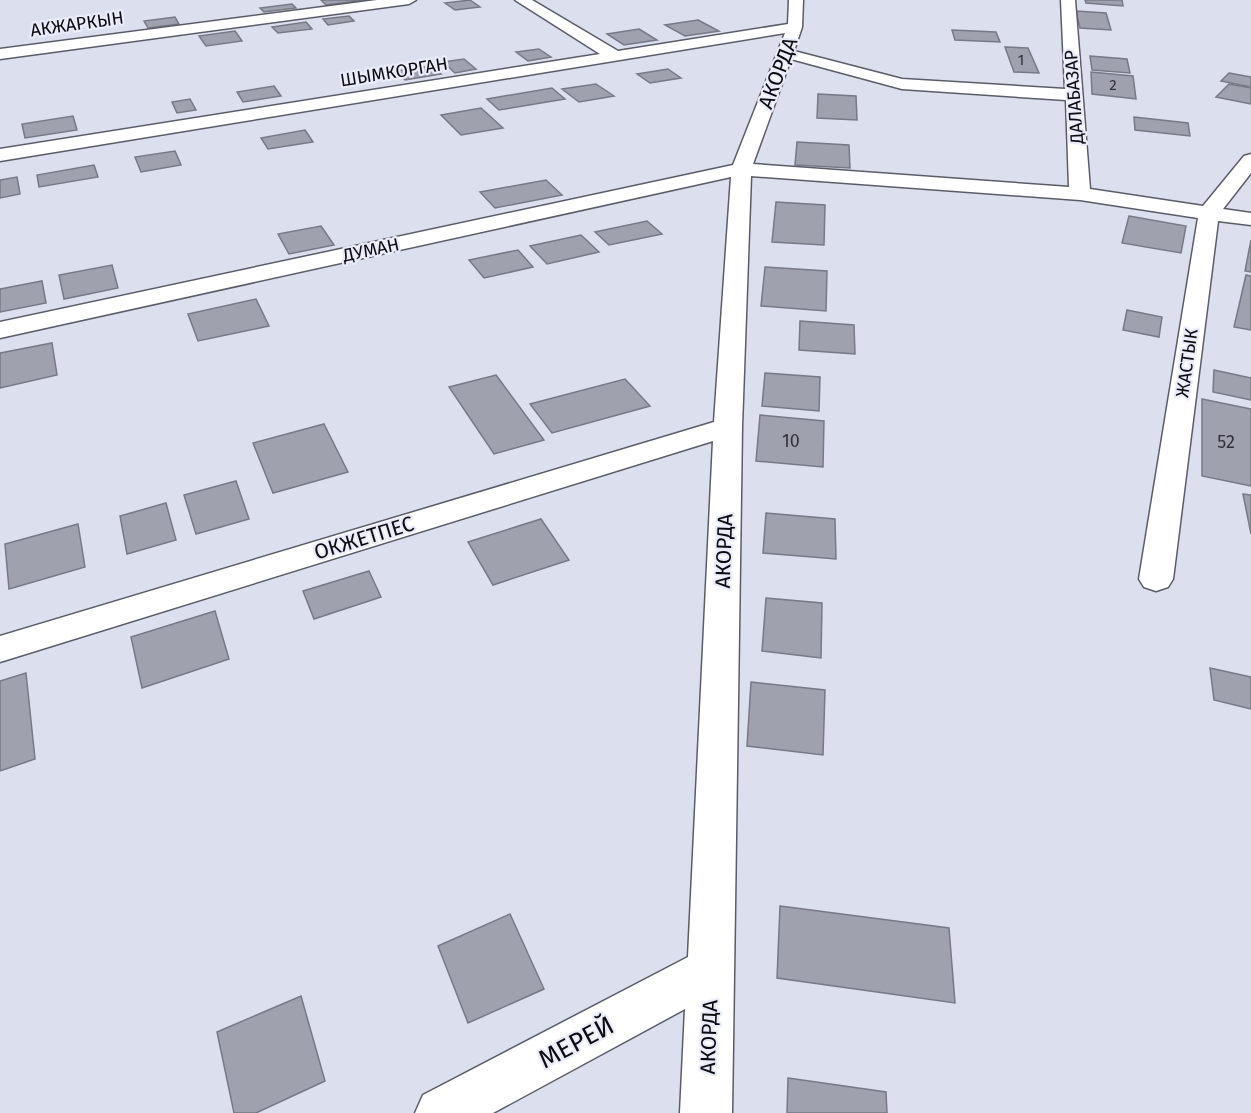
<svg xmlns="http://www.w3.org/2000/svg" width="1251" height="1113" viewBox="0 0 1251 1113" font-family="'Fira Sans',sans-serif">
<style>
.building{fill:#9fa1af;stroke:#777986;stroke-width:1.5}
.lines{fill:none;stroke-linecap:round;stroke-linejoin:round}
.minor-casing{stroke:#5a5c69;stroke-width:3}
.minor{fill:#fff;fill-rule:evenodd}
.labels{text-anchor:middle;stroke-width:4.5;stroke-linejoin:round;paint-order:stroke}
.far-number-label{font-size:15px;fill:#303038}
.far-street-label{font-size:18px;fill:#0b0b10;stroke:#eaecfb}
.number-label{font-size:18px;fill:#303038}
.street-label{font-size:21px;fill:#0b0b10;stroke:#eaecfb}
.near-street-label{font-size:26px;fill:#0b0b10;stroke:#eaecfb}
</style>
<rect width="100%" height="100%" fill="#dcdfee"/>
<g class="building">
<polygon points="321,0 365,0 326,5"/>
<polygon points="470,0 480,7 455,10 445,3"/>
<polygon points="1085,0 1122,0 1123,6 1086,3"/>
<polygon points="292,4 296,8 264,12 260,8"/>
<polygon points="1076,11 1106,13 1111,30 1080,28"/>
<polygon points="349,16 354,21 328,25 323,19"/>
<polygon points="175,17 179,24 148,28 144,21"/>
<polygon points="698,20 719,31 685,36 665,25"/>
<polygon points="306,22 312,29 278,33 272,27"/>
<polygon points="639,29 657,40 624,45 607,34"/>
<polygon points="952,30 996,32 1000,42 955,40"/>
<polygon points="235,31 242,41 206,46 199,36"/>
<polygon points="1005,47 1028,48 1039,73 1014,72"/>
<polygon points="539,49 551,57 528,61 516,52"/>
<polygon points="1090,56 1127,59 1130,73 1092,70"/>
<polygon points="464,59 476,69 455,73 443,62"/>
<polygon points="432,66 441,74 405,80 396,71"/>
<polygon points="668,69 681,78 650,83 637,74"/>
<polygon points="1091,72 1133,76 1136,99 1092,94"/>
<polygon points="1229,73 1251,77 1251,87 1221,81"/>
<polygon points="596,84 614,96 579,102 562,89"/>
<polygon points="1229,84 1251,88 1251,104 1216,97"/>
<polygon points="274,86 281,96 243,102 237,92"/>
<polygon points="552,88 565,99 499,110 487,99"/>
<polygon points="818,94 856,96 857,120 817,118"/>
<polygon points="190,99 196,110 177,113 172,102"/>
<polygon points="481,108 503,128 461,135 441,115"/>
<polygon points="73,116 77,130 25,138 22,124"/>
<polygon points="1134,117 1188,123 1190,136 1135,130"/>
<polygon points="305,130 313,142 268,149 261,138"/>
<polygon points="797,142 849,145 850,168 795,165"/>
<polygon points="175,151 181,165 141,172 135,157"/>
<polygon points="94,165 98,177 39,187 37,175"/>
<polygon points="17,177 20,194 0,198 0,180"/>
<polygon points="546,180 562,195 495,208 480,192"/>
<polygon points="776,202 825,205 824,245 772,242"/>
<polygon points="1129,216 1186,226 1181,253 1122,243"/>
<polygon points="647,221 662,234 609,245 595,232"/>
<polygon points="321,226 334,245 289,254 278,234"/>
<polygon points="581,235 599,252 547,264 530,246"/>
<polygon points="1251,240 1251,272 1245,271"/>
<polygon points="518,250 533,267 484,278 469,260"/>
<polygon points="112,265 118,288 64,299 59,275"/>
<polygon points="765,267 827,271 826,311 761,306"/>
<polygon points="1246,275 1251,276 1251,330 1234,327"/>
<polygon points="42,281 46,303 0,312 0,289"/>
<polygon points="256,299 269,326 198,341 188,314"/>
<polygon points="1127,310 1162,317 1159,337 1123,330"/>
<polygon points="800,321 854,325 855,354 799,350"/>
<polygon points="52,343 57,375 0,388 0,353"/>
<polygon points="1214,370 1251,378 1251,400 1213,392"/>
<polygon points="765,373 820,377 819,411 762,406"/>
<polygon points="496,375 544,440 494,454 449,387"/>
<polygon points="625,379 650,406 552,433 530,404"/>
<polygon points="1202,399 1251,409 1251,486 1202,476"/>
<polygon points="760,415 824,421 823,467 756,461"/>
<polygon points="324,424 348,472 273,493 253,443"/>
<polygon points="236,481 249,519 196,534 184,495"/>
<polygon points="1243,494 1251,495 1251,534"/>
<polygon points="166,503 176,540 127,554 120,516"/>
<polygon points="766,513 835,519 836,559 763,553"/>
<polygon points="541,519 569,560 493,585 468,542"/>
<polygon points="78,524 85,567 9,589 5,544"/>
<polygon points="369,571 381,597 314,619 303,591"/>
<polygon points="766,598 822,603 821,658 762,651"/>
<polygon points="215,611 229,659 142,688 131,637"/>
<polygon points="1210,668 1251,677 1251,709 1214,700"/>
<polygon points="26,673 35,759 0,771 0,681"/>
<polygon points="751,682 825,690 823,755 747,746"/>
<polygon points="780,906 949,928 955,1003 777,978"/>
<polygon points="510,914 544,989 468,1023 438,946"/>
<polygon points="301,996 325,1081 256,1113 234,1113 217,1032"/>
<polygon points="788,1078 886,1092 887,1113 787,1113"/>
</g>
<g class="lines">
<g class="minor-casing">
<g id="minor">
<polygon points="377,0 416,0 409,4 0,59 0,49"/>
<path d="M515 0H532L618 51 788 24 789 0H803L802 27 794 51 902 79 1065 89 1061 0H1075L1090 189 1203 206 1244 156 1251 154V173L1223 209 1251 213V225L1218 221 1173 579 1168 587 1156 591 1144 587 1139 579 1198 218 1080 200 751 176 742 427 732 1113H680L685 1009 493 1113H415L423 1095 688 957 713 441 0 662V636L714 422 731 177 0 338V322L733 165 785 33 0 161V149L600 54ZM791 59 902 89 1066 100 1069 187 753 164Z"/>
</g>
</g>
<use href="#minor" class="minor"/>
</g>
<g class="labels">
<g class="far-number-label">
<text x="1021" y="65">1</text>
<text x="1113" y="90">2</text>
</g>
<g class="far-street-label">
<text transform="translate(77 24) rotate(-8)" y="6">АКЖАРКЫН</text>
<text transform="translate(394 72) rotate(-9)" y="6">ШЫМКОРГАН</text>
<text transform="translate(1074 97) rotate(-94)" y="6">ДАЛАБАЗАР</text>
<text transform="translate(371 250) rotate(-12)" y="6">ДУМАН</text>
<text transform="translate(1187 363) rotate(-82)" y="6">ЖАСТЫК</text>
</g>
<g class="number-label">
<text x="791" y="447">10</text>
<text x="1226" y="448">52</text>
</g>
<g class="street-label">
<text transform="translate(778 73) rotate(-69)" y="7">АКОРДА</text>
<text transform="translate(364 538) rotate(-17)" y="7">ОКЖЕТПЕС</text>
<text transform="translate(724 551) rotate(-88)" y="7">АКОРДА</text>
<text transform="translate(709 1037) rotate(-88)" y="7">АКОРДА</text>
</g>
<g class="near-street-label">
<text transform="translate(576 1042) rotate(-28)" y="9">МЕРЕЙ</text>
</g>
</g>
</svg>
